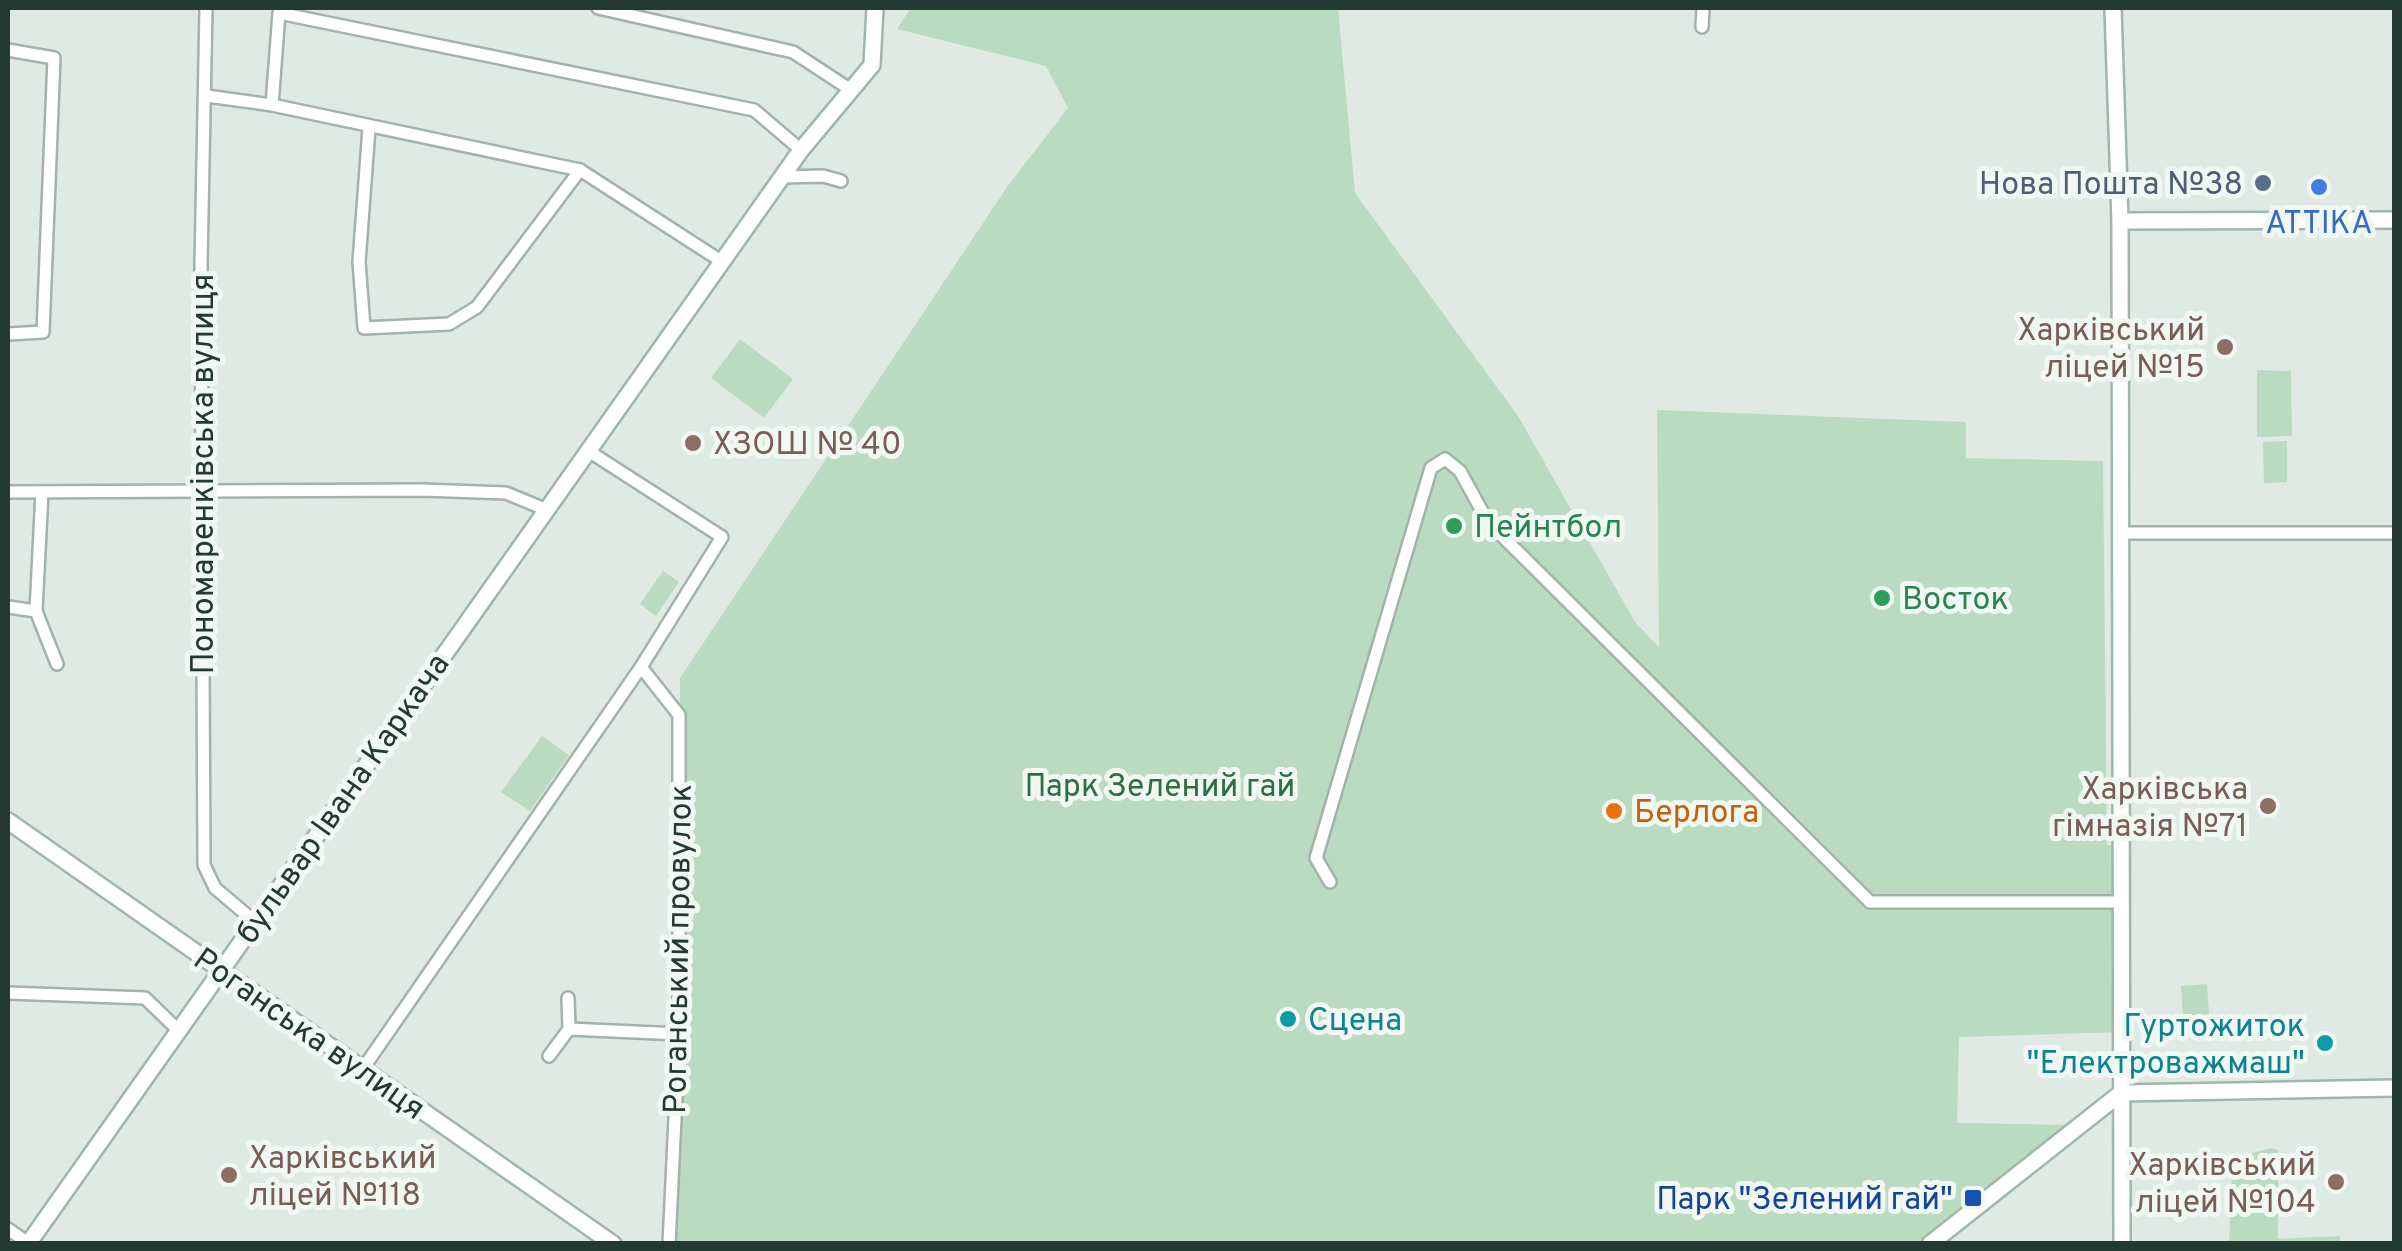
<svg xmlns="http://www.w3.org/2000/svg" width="2402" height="1251" viewBox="0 0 2402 1251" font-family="Overpass,sans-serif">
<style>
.green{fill:#badbbf}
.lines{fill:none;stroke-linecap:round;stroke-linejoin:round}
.street-casing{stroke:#a3b2ab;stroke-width:16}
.secondary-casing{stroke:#a0b6ab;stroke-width:20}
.street{stroke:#fff;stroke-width:11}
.secondary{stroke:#fff;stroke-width:15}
.service-dot{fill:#5c6f8a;stroke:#f1f7f3;stroke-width:4}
.shop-dot{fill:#3f7fe0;stroke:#f1f7f3;stroke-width:4}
.education-dot{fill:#8d6e63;stroke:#f1f7f3;stroke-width:4}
.leisure-dot{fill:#2e9e5b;stroke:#f1f7f3;stroke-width:4}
.food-dot{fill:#e8710a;stroke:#f1f7f3;stroke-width:4}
.culture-dot{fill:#0f9aa8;stroke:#f1f7f3;stroke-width:4}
.transit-dot{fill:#1a4fb4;stroke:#f1f7f3;stroke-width:4}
.labels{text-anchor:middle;stroke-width:10;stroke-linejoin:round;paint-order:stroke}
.service-label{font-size:32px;fill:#4e5e75;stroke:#f1f7f3;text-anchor:end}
.shop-label{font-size:32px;fill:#366cbe;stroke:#f1f7f3}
.education-label{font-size:32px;fill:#785e54;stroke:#f1f7f3;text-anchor:end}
.street-label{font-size:32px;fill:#223a31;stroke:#f1f7f3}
.leisure-label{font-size:32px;fill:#27864d;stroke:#f1f7f3;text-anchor:start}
.park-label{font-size:32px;fill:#2e6f3f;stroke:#f1f7f3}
.food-label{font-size:32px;fill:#c56008;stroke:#f1f7f3;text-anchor:start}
.culture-label{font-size:32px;fill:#0d838f;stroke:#f1f7f3;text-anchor:start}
.transit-label{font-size:32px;fill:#164399;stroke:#f1f7f3;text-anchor:end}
</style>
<rect width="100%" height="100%" fill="#e0eae5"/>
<g class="green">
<polygon points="911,8 1338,8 1355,193 1518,416 1635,622 1659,647 1657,410 1966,422 1966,458 2103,461 2107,845 2122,846 2121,1032 1959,1037 1957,1123 2070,1125 1924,1243 676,1244 680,678 1007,187 1068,108 1046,66 897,29"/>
<polygon points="740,339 793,379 764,418 711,378"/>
<polygon points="2257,370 2291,371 2292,436 2257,437"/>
<polygon points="2287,441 2287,482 2264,483 2263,442"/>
<polygon points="663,571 679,582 656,616 640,604"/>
<polygon points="542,736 569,755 530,811 501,792"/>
<polygon points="2207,984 2209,1014 2183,1016 2181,986"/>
<polygon points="2271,1148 2278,1150 2278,1239 2340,1236 2340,1243 2229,1243 2232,1173 2252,1153"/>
</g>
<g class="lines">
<g class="street-casing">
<g id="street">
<polyline points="206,8 201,263 204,865 215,888 254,921"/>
<polyline points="598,8 793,52 851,90"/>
<polyline points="1702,27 1703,8"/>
<polyline points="8,50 54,58 43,332 8,334"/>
<polyline points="207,96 272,105 580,170 721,261"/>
<polyline points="272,105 279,13 754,110 801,150"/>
<polyline points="369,128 359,262 364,328 449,324 477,307 580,170"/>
<polyline points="782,177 823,176 841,181"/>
<polyline points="8,492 423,490 506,493 547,510"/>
<polyline points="2121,533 2394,533"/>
<polyline points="8,607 36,611 57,664"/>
<polyline points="36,611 42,492"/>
<polyline points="641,667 679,715 679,1034 669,1244"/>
<polyline points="1330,882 1316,858 1431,468 1445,459 1460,471 1488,522 1870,902 2121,902"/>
<polyline points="8,993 145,998 176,1028"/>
<polyline points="569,1029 679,1034"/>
<polyline points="549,1056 569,1029 568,998"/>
<polyline points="362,1070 641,667 722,537 590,452"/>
<polyline points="8,1229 28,1243"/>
</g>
</g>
<g class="secondary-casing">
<g id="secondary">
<polyline points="2113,8 2120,221 2122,1244"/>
<polyline points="2120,221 2394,220"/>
<polyline points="8,821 613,1244"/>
<polyline points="28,1244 801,150 872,65 875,8"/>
<polyline points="1930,1244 2121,1093 2394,1088"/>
</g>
</g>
<use href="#street" class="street"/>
<use href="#secondary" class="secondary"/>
</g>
<circle class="service-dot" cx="2263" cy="183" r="10"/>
<circle class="shop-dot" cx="2319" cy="187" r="10"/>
<g class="education-dot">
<circle cx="2225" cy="347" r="10"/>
<circle cx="693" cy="443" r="10"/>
<circle cx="2268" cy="806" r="10"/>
<circle cx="229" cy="1175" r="10"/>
<circle cx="2336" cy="1182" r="10"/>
</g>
<g class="leisure-dot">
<circle cx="1454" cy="526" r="10"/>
<circle cx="1882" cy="598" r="10"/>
</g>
<circle class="food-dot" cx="1614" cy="811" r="10"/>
<g class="culture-dot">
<circle cx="1288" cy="1019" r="10"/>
<circle cx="2325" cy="1043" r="10"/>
</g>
<rect class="transit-dot" x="1963" y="1188" width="20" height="20" rx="5"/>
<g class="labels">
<g class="service-label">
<text x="2243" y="194">Нова Пошта №38</text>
</g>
<g class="shop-label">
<text x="2319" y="233">АТТІКА</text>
</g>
<g class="education-label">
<text x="2205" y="340">Харківський<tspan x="2205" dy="37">ліцей №15</tspan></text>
<text x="713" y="454" text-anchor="start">ХЗОШ № 40</text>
<text x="2248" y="799">Харківська<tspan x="2248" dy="37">гімназія №71</tspan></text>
<text x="249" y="1168" text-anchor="start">Харківський<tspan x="249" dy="37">ліцей №118</tspan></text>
<text x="2316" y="1175">Харківський<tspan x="2316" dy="37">ліцей №104</tspan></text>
</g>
<g class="street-label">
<text transform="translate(202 474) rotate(-90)" y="11">Пономаренківська вулиця</text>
<text transform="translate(342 798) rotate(-55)" y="11">бульвар Івана Каркача</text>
<text transform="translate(677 949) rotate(-89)" y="11">Роганський провулок</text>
<text transform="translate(310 1033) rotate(35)" y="11">Роганська вулиця</text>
</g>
<g class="leisure-label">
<text x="1474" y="537">Пейнтбол</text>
<text x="1902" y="609">Восток</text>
</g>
<g class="park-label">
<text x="1160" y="796">Парк Зелений гай</text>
</g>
<g class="food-label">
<text x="1634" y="822">Берлога</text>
</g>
<g class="culture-label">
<text x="1308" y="1030">Сцена</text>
<text x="2305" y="1036" text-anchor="end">Гуртожиток<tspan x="2305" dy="37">"Електроважмаш"</tspan></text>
</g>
<g class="transit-label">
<text x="1953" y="1209">Парк "Зелений гай"</text>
</g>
</g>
<rect width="2402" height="1251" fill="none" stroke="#223a31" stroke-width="20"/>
</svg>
